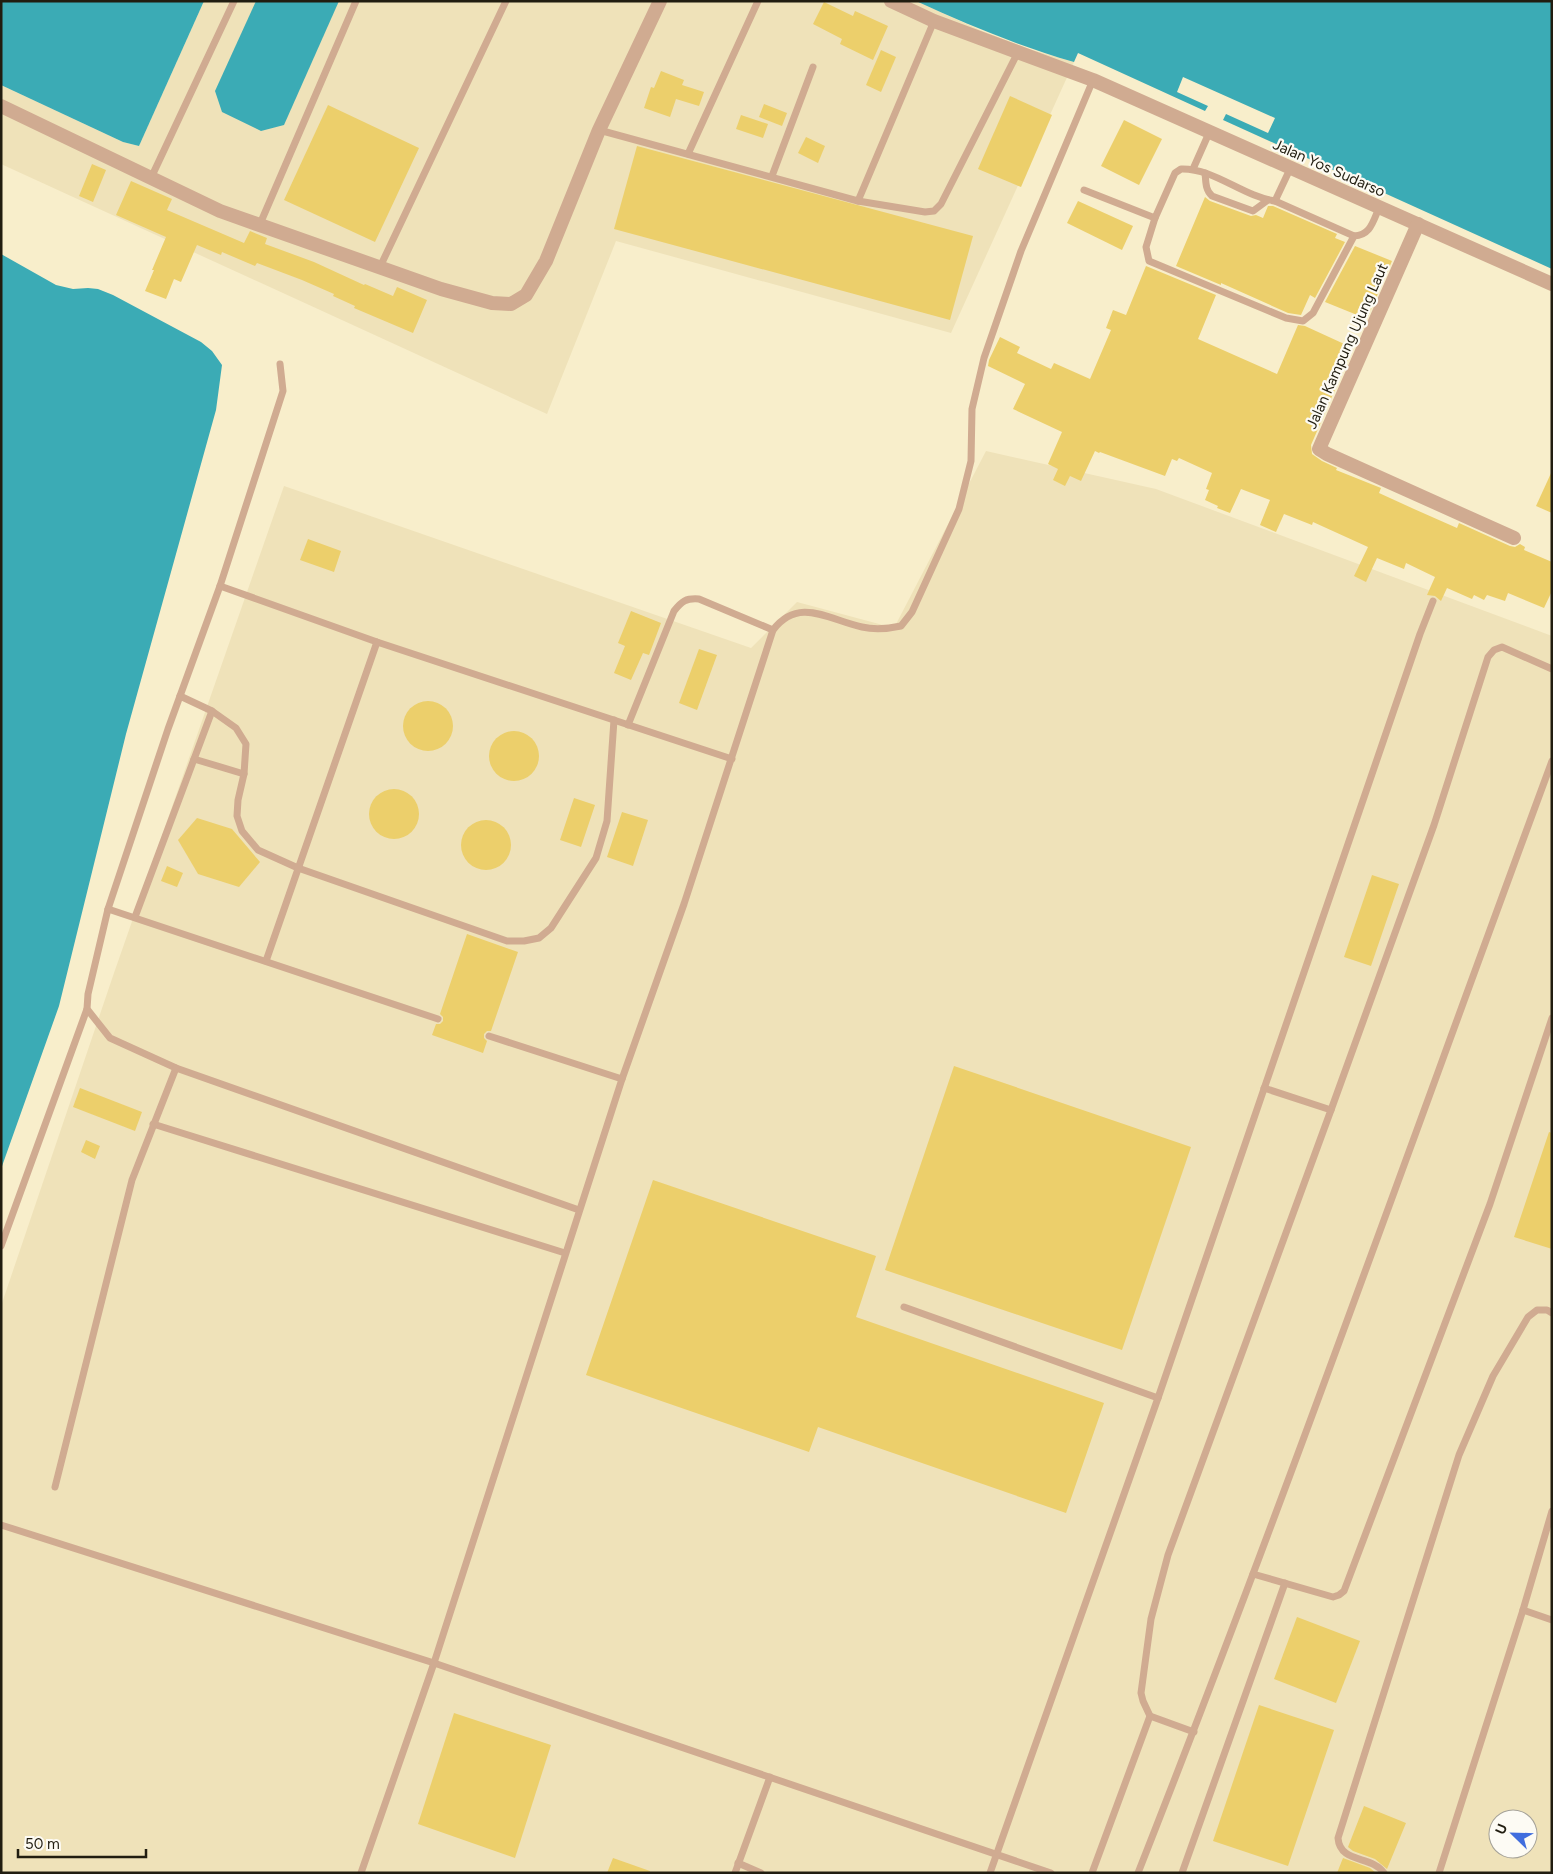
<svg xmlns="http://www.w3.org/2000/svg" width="1553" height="1874" viewBox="0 0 1553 1874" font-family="Figtree,sans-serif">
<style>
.built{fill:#efe2b9;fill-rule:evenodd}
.water{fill:#3babb5}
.building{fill:#eccf6b}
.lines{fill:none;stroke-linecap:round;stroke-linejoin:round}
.service{stroke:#d0ab91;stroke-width:7}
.minor{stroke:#d0ab91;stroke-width:14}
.labels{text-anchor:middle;stroke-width:4.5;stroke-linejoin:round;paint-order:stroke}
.street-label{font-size:15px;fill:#211d10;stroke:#fdfbf4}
</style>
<rect width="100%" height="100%" fill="#f8eecb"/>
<g class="built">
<polygon points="204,1 916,1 980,30 1029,49 1074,62 951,333 616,241 547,414 1,164 1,85 123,142 139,146"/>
<path d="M986 451 1156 489 1552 636V1873H1V1306L114 973 284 486 751 648 797 602 894 628ZM1498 1819H1528V1849H1498Z"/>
</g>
<g class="water">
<polygon points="1,1 204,1 139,146 123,142 1,85"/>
<polygon points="256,1 339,1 284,125 261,131 222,112 215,91"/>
<path d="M916 1H1552V269L1223 120 1226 114 1268 133 1275 118 1183 77 1177 92 1208 106 1205 111 1078 53 1074 62C1019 46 968 25 916 1Z"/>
<polygon points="1,254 56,285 73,289 88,288 98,289 113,295 201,342 212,351 222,365 216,410 126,734 59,1006 1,1169"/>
</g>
<g class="building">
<polygon points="824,2 853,16 855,11 888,26 873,60 840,44 842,39 813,24"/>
<polygon points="881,50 896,57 881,92 866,85"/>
<polygon points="661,71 684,80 682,85 704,92 699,106 676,99 670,117 644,108 651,87 654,88"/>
<polygon points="1010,96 1052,115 1021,187 978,169"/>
<polygon points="764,104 787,113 782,126 759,117"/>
<polygon points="328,105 419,148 375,242 284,200"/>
<polygon points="741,115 768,124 763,138 736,129"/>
<polygon points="1124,120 1162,139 1139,185 1101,166"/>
<polygon points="806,137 825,146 818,163 798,153"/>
<polygon points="637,146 973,236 950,320 614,229"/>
<polygon points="92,164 106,170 93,202 79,196"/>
<polygon points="131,181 172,199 167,210 244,243 250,231 267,238 265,244 314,262 364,285 365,284 393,296 397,287 427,300 413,333 354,308 355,306 333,296 334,294 302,280 257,263 255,266 222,252 221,255 197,245 181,282 174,279 166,299 145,291 154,270 152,270 166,237 116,215"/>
<polygon points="1205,197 1210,201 1251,216 1256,215 1263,218 1268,206 1273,206 1337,234 1335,238 1345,242 1315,298 1310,295 1301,315 1288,313 1221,283 1221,285 1176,266"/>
<polygon points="1078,201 1133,226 1122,250 1067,223"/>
<polygon points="1355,246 1392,261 1367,319 1325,302"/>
<polygon points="1146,266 1216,295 1198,339 1277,374 1298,325 1305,326 1353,348 1311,445 1312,454 1322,461 1337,468 1336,470 1381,488 1379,493 1414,509 1457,528 1459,523 1510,546 1515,547 1520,544 1525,547 1524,550 1552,562 1552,591 1544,608 1508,593 1505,601 1487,595 1484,600 1474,595 1472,599 1447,588 1441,601 1435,596 1427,595 1435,577 1406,563 1404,569 1377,558 1366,582 1354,576 1368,547 1313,522 1312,525 1284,514 1276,532 1260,525 1270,500 1241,489 1230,513 1217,508 1218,506 1205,500 1209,490 1206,489 1212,473 1179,458 1177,461 1172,459 1165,476 1100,452 1099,453 1095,451 1081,481 1070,476 1065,486 1053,480 1058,469 1048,464 1062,432 1013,409 1025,384 988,366 989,360 1000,337 1020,347 1017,353 1051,369 1054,363 1090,379 1111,330 1106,328 1113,310 1126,315"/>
<polygon points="1552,471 1552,513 1536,506"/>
<polygon points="308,539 341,551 334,572 300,560"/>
<polygon points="631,611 661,623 649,655 643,653 631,680 614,673 625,646 618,643"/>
<polygon points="699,649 717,655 697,710 679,703"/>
<circle cx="428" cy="726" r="25"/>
<circle cx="514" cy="756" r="25"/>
<circle cx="394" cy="814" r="25"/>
<polygon points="574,798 595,805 581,847 560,840"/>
<polygon points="622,812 648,820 633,866 607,857"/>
<polygon points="197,818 232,829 260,862 239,887 198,874 178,840"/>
<circle cx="486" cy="845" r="25"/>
<polygon points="167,866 183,873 177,887 161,881"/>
<polygon points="1372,875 1399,884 1371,966 1344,957"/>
<polygon points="467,934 518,952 491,1031 487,1031 484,1034 484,1038 487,1041 483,1053 432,1035 436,1024 440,1024 443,1021 443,1017 440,1014"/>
<polygon points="954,1066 1191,1147 1122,1350 885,1270"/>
<polygon points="80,1088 142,1112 135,1131 73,1107"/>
<polygon points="1549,1132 1552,1133 1552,1249 1514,1237"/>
<polygon points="86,1140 100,1146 95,1159 81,1152"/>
<polygon points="653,1180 876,1256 856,1317 1104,1403 1066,1513 818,1427 809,1452 586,1375"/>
<polygon points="1297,1617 1360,1641 1336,1703 1274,1679"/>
<polygon points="1259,1705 1334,1730 1288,1866 1213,1841"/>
<polygon points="454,1713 551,1745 515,1858 418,1824"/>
<polygon points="1364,1806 1406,1823 1387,1869 1375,1859 1353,1851 1348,1847"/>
<polygon points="613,1858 650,1871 650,1873 607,1873"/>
<polygon points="1343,1858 1370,1868 1376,1873 1337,1873"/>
</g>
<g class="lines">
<g class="service">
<polyline points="599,130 858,201 925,212 934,211 941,204 1018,52"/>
<polyline points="688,154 758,1"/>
<polyline points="1193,169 1209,133"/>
<path d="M1205 173C1206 181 1205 190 1212 196L1253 211 1268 200"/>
<polyline points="772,176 813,67"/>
<polyline points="151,178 234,1"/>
<path d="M1084 190 1155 218 1175 173 1181 169C1214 168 1242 196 1275 201L1290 169"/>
<polyline points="858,201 934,21"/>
<polyline points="1275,201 1354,236"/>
<path d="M1155 218 1146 247 1149 261 1286 318 1303 321 1313 313 1354 236C1371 235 1373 221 1379 208"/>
<polyline points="260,224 356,1"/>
<polyline points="380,267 506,1"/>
<polyline points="280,364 283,391 220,586 168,729 108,909 88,994 87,1009 110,1038 176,1068 579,1210"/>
<polyline points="220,586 377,642 732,759"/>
<polyline points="180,696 212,711 236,728 246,744 244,774 238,800 237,816 242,831 258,850 298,868 507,941 524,941 539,938 551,928 596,858 607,821 614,720"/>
<path d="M628 725 674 611C682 601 686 598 699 599L773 630"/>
<polyline points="194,759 244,774"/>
<polyline points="108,909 438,1019"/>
<polyline points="135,917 212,711"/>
<polyline points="266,961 377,642"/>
<path d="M622 1079 684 904 773 630C799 596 829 620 862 627 875 630 887 629 901 626L912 612 959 509 971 461 972 409 984 358 1021 251 1093 80"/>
<polyline points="1331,1110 1434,825 1488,657 1494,650 1502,647 1552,669"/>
<polyline points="153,1124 565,1253"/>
<polyline points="1,1246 87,1009"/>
<polyline points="904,1307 1158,1398"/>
<polyline points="55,1487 132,1180 176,1068"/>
<polyline points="1,1525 434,1663 1051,1873"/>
<polyline points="1253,1574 1333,1597 1339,1595 1344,1591 1490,1204 1552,1018"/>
<polyline points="1523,1610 1552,1620"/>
<polyline points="1150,1716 1194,1732"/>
<polyline points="738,1863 761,1873"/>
<polyline points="361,1873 434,1663 622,1079 489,1036"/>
<polyline points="735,1873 770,1777"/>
<polyline points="990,1873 1158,1398 1420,634 1433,601"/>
<polyline points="1092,1873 1150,1716 1143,1701 1141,1693 1151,1619 1168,1555 1331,1110 1264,1088"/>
<path d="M1138 1873C1283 1505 1415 1132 1552 761"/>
<polyline points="1182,1873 1285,1583"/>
<path d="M1384 1873C1372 1855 1340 1864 1338 1838L1459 1455 1493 1376 1528 1317 1537 1310H1547L1552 1313"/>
<polyline points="1439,1873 1523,1610 1552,1511"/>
</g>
<g class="minor">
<polyline points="891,1 934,21 1093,80 1552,284"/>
<polyline points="1,106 220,211 441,289 492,303 511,304 526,295 546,261 599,130 660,1"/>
<polyline points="1418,224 1319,449 1327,454 1514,538"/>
</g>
</g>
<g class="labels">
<g class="street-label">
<text transform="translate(1329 168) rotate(24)" y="5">Jalan Yos Sudarso</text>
<text transform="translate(1347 346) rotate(-66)" y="5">Jalan Kampung Ujung Laut</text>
</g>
</g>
<rect width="1553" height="1874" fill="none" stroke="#211d10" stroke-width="5"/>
<g transform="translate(1513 1834) rotate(293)"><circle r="24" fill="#fdfbf4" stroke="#a5a299"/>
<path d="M0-4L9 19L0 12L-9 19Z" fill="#406dde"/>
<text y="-8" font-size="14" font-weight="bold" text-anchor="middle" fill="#211d10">U</text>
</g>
<path d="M18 1849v8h128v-8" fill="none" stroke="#211d10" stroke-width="2.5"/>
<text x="25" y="1849" font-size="15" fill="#211d10" stroke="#fdfbf4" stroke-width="4" paint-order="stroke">50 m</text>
</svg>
